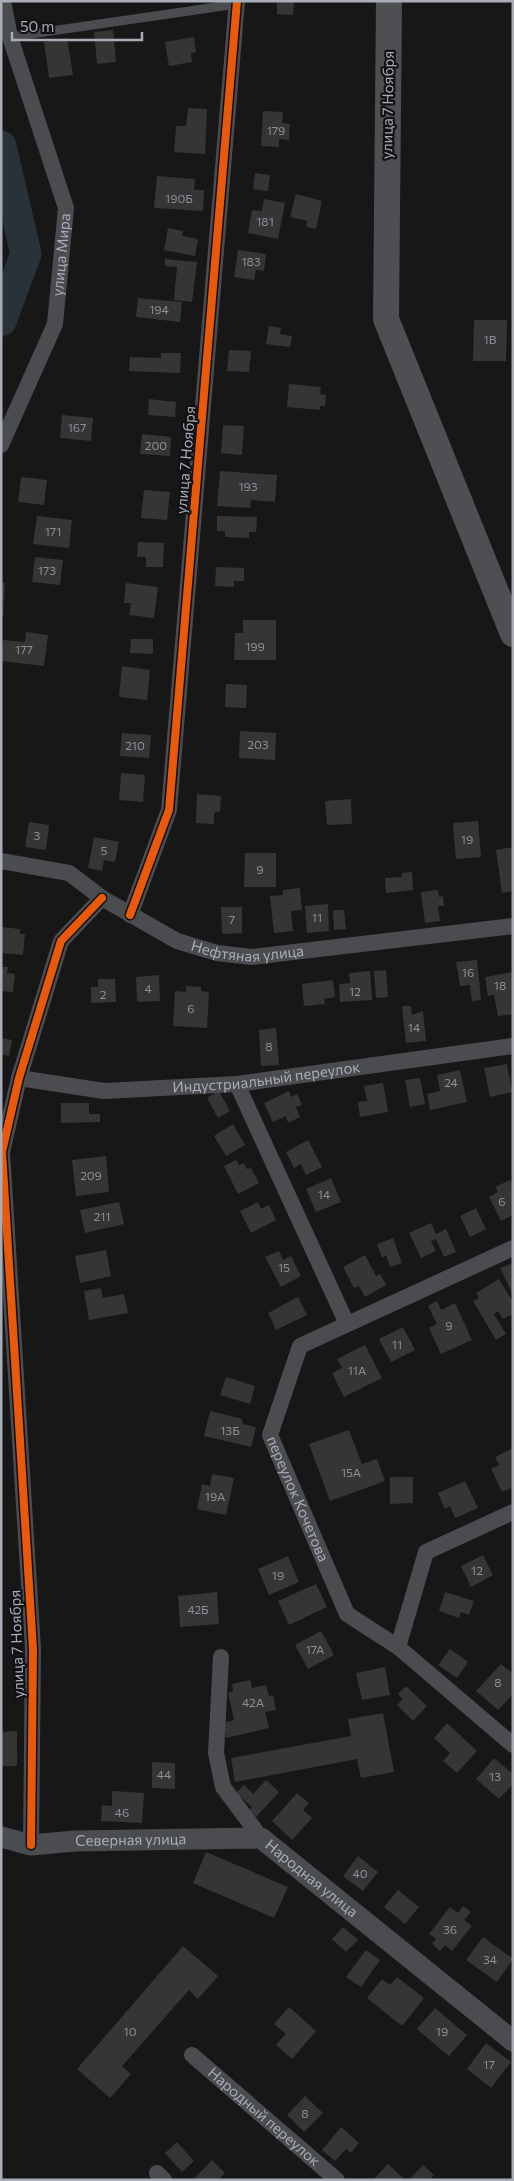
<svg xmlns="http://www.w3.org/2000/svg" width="514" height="2181" viewBox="0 0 514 2181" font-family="Commissioner,sans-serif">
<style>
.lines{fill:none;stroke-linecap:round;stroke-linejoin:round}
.river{stroke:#2a3239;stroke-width:31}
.building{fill:#353536}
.service{stroke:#4b4c50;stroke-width:9}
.minor{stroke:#4b4c50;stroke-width:16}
.tertiary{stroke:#4b4c50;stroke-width:21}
.primary{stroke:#4d4f52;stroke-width:26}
.cycleway-casing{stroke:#111113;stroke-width:11}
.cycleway{stroke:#e8590c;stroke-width:8}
.labels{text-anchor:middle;stroke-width:4.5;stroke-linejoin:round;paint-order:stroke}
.number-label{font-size:12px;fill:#8b8f98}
.street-label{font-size:15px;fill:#a8adb8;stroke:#111113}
</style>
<rect width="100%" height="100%" fill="#171717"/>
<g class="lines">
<polyline class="river" points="1,146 26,254 1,321"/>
</g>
<g class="building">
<polygon points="277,1 294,1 293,15 277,14"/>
<polygon points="113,30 116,62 97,64 94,32"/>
<polygon points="194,37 196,52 191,53 192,62 169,66 165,42"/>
<polygon points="67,38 73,75 49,78 44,42"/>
<polygon points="188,108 207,109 205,154 174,152 176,126 186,126"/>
<polygon points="263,111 283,112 282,123 290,124 289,140 279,139 279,147 261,146"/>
<polygon points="255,173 270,175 268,191 253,189"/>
<polygon points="157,176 195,179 194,190 204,190 203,211 154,208"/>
<polygon points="296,194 322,201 316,229 306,227 307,221 290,217"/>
<polygon points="264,199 285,203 278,239 248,233 252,210 262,211"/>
<polygon points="168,228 183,231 182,236 198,239 195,256 164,250"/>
<polygon points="238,250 266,254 264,271 256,270 254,280 234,277"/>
<polygon points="165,259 197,262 192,302 174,300 177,267 165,266"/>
<polygon points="138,298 182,302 180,322 136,317"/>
<polygon points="474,320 507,320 506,361 473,361"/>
<polygon points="269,326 281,328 280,334 292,336 290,347 266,344"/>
<polygon points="229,350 251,351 249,372 227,371"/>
<polygon points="161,353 181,353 180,373 129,371 130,357 161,358"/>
<polygon points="289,384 321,387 320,394 326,395 325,406 320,406 320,410 287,407"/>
<polygon points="149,399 176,402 175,417 148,415"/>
<polygon points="62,415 93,418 91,441 60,438"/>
<polygon points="223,425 244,426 242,455 221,453"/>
<polygon points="142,434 171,437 170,456 140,454"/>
<polygon points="220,471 277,475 275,502 251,500 250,508 217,506"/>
<polygon points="21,477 47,480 44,505 18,502"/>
<polygon points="144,490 170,492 167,520 141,518"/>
<polygon points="37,516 72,520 69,548 33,544"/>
<polygon points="217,516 257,517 256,532 249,532 249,538 225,537 225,531 217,531"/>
<polygon points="138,542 164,543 163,567 146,567 146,557 137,557"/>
<polygon points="35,557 63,560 60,585 32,582"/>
<polygon points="216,567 244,568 244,581 234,581 234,587 215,586"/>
<polygon points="1,583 5,583 3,616 1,616"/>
<polygon points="126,583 158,587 154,618 129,615 131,603 124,603"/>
<polygon points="243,620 276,620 276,660 234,660 235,633 243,633"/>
<polygon points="26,632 48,635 44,666 1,661 3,640 25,642"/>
<polygon points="131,639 153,639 153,654 130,653"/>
<polygon points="122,666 150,670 147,700 119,697"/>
<polygon points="226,684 247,685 246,708 225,707"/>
<polygon points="240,731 276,733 275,760 239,758"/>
<polygon points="122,733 151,735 149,758 120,756"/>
<polygon points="121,773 145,775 143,802 119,800"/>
<polygon points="197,794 221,796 220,811 214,813 214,824 196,823"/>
<polygon points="351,799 352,824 327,825 325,801"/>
<polygon points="478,821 481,857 456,859 453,823"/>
<polygon points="29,822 49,825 46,850 25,847"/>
<polygon points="94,837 119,842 115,862 104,860 102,871 88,868"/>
<polygon points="513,847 513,891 502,893 496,850"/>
<polygon points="245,853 276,853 276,887 244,887"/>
<polygon points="412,872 413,890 386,893 385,878 402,877 402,873"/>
<polygon points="300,888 302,910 291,911 293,931 274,933 270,896 283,895 283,890"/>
<polygon points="438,890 439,897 443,896 444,906 438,906 440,921 425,923 421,892"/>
<polygon points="328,904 329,931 307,933 305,906"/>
<polygon points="221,907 242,907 242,933 222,934"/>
<polygon points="333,910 344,910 346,929 334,930"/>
<polygon points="2,927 20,929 20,934 25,934 23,955 1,953"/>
<polygon points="477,960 481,1000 472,1001 470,985 460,986 456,962"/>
<polygon points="1,967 8,967 7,973 15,974 13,992 1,991"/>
<polygon points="386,970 388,997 376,998 374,971"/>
<polygon points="370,971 372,1000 340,1002 339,984 350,983 349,973"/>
<polygon points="513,972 513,1014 498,1016 494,995 488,996 485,977"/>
<polygon points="159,975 160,1001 137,1002 136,977"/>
<polygon points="98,979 115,979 116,1002 91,1003 91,987 98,987"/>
<polygon points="333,980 335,997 324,999 325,1004 304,1006 302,984"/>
<polygon points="186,986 201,987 201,991 209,992 207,1028 173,1026 175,991 186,992"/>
<polygon points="402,1006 411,1006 412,1015 423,1011 426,1041 406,1043"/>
<polygon points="276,1028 279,1065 261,1066 259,1030"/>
<polygon points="1,1038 12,1040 9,1056 1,1054"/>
<polygon points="507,1064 512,1092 490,1097 484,1068"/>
<polygon points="460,1070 467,1102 430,1110 427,1094 440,1091 437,1075"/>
<polygon points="420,1078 425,1104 410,1107 405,1080"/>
<polygon points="383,1083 388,1112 360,1117 358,1102 367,1101 364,1086"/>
<polygon points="219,1091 230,1111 218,1118 207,1098"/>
<polygon points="289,1091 291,1097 297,1094 302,1105 296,1107 300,1117 288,1123 286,1116 273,1122 264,1103"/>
<polygon points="61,1103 89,1103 89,1114 100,1114 100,1122 61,1123"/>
<polygon points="233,1124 245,1145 226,1156 214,1136"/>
<polygon points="308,1140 322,1167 306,1175 301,1164 294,1168 286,1152"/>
<polygon points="106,1156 109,1192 76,1196 72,1160"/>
<polygon points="236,1160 239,1165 244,1163 247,1169 251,1168 259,1183 238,1194 224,1166"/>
<polygon points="331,1178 341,1202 316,1212 306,1189"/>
<polygon points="510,1180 513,1186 513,1215 501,1221 489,1197 498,1192 495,1187"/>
<polygon points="119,1202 124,1224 85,1233 80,1210"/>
<polygon points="258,1202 261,1209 269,1205 276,1220 251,1233 240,1211"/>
<polygon points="476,1208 486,1229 470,1237 460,1216"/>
<polygon points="431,1223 436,1234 446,1229 456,1252 444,1257 436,1239 431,1241 436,1251 421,1258 409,1233"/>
<polygon points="393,1238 402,1263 390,1267 386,1255 382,1258 377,1244"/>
<polygon points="106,1250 111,1276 80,1283 75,1256"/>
<polygon points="279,1251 283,1260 291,1256 301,1276 281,1287 265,1257"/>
<polygon points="365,1255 376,1276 380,1274 386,1285 365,1297 359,1286 354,1288 343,1267"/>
<polygon points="513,1263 513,1295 500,1268"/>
<polygon points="499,1279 513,1302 513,1314 503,1319 498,1311 494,1314 506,1334 496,1340 473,1301 479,1298 476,1293"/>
<polygon points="101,1288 103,1298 124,1294 128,1313 89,1320 84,1291"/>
<polygon points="298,1297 307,1315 276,1330 268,1313"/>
<polygon points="437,1301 441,1310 455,1303 472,1340 441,1354 429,1328 437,1324 428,1306"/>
<polygon points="403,1327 415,1350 391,1362 379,1339"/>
<polygon points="365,1345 382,1378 344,1397 332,1373 342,1368 337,1359"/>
<polygon points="226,1377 255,1386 250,1404 220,1395"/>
<polygon points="210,1411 242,1419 243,1424 256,1427 251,1447 204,1436"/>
<polygon points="349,1430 362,1464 377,1459 385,1481 330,1501 309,1444"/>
<polygon points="513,1448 513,1491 511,1488 502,1492 491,1469 499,1465 495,1457"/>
<polygon points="212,1474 234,1478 226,1515 197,1509 202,1484 210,1486"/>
<polygon points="390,1477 413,1477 413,1503 390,1504"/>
<polygon points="465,1481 478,1508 455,1518 450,1506 445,1509 438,1493"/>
<polygon points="483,1555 493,1575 471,1587 461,1566"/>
<polygon points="288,1556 299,1582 269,1595 258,1569"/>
<polygon points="316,1584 327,1607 289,1625 278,1601"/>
<polygon points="217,1592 219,1624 180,1627 178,1596"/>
<polygon points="445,1592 474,1601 469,1615 461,1612 459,1618 439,1611"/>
<polygon points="321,1631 334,1655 308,1669 295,1645"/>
<polygon points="450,1649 468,1662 457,1678 438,1665"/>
<polygon points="501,1664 513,1674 513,1694 498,1710 476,1691"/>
<polygon points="385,1667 390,1695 362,1700 356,1673"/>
<polygon points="250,1680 252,1688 266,1685 269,1696 273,1695 276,1710 265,1712 269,1728 226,1738 223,1723 234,1720 228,1693 233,1691 232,1684"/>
<polygon points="406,1686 427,1706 413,1721 397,1705 403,1699 398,1694"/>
<polygon points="383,1713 394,1772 361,1778 357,1759 235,1782 231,1758 351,1736 348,1719"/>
<polygon points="447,1723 477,1751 457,1773 443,1761 450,1753 434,1738"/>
<polygon points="17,1731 17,1766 1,1766 1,1732"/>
<polygon points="494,1758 513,1774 513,1784 499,1799 476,1779"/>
<polygon points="152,1762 175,1763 175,1789 152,1788"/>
<polygon points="266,1780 279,1792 256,1817 248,1811 252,1807 236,1793 244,1785 253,1794"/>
<polygon points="112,1791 144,1793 142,1823 101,1821 102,1805 112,1806"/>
<polygon points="297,1793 309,1803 303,1810 312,1818 292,1840 272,1821"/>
<polygon points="206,1852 288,1887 274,1918 193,1883"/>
<polygon points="358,1856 378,1872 363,1891 343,1876"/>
<polygon points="398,1890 419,1907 405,1924 384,1907"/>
<polygon points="463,1906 471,1912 464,1920 472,1926 452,1951 445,1945 440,1951 432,1944 436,1939 429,1934 450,1907 458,1913"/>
<polygon points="343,1927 358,1940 346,1952 332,1939"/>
<polygon points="483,1937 513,1959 497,1982 466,1960"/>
<polygon points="183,1946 218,1976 198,1999 189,1990 122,2066 131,2074 110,2098 77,2069"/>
<polygon points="366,1950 380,1960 361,1987 346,1977"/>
<polygon points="397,1977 424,1998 402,2026 367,1998 382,1979 390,1985"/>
<polygon points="289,2007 316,2031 292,2059 276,2045 286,2034 274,2024"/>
<polygon points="435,2008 467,2035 449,2056 417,2029"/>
<polygon points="486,2043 511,2062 491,2088 467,2069"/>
<polygon points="305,2096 323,2113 304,2132 287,2115"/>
<polygon points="341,2127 359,2143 351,2153 346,2149 335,2161 322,2150"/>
<polygon points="177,2142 194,2161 182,2172 165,2153"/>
<polygon points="212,2160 225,2173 218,2180 193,2180"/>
<polygon points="388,2164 405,2180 373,2180"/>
<polygon points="423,2165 434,2175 430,2180 409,2180"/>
</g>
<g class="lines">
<polyline class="service" points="10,37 237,4"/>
<g class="minor">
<path id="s1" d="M1 445 55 324 66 208 10 37 3 1"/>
<path id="s2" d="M1 861 69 873 102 898 177 941 217 953 252 957 513 926"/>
<polyline points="130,915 169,810 237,1"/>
<path id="s3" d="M19 1078 104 1091 237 1084 513 1046"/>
<polyline points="237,1084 347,1324"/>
<path id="s4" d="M513 1248 300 1346 270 1435 347 1614 398 1647 513 1745"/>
<polyline points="398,1647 426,1552 513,1512"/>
<polyline points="221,1657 216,1753 223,1787 261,1838"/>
<polyline points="31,1845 33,1649 2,1152 19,1078 61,941 102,898"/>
<path id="s5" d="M192 2055 337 2180"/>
<polyline points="157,2173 164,2180"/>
</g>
<path class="tertiary" id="s6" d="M1 1837 31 1845 75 1841 261 1838 513 2041"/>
<polyline class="primary" points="389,1 386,319 513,634"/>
<g class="cycleway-casing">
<g id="cycleway">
<polyline points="130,915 169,810 237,1"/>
<polyline points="31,1845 33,1649 2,1152 19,1078 61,941 102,898"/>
</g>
</g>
<use href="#cycleway" class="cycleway"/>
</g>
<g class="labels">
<g class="number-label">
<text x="276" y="135">179</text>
<text x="179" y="203">190Б</text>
<text x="265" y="226">181</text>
<text x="251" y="266">183</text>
<text x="159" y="314">194</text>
<text x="490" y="344">1В</text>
<text x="77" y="432">167</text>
<text x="156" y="450">200</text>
<text x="248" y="491">193</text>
<text x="53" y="536">171</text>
<text x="47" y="575">173</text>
<text x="255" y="651">199</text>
<text x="24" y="654">177</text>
<text x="258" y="749">203</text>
<text x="135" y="750">210</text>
<text x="37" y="840">3</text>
<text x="467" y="844">19</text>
<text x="104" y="855">5</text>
<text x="260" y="874">9</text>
<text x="317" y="922">11</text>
<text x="232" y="924">7</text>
<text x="468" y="977">16</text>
<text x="500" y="990">18</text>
<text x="148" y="993">4</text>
<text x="355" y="996">12</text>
<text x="103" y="999">2</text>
<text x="191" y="1013">6</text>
<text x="414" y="1032">14</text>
<text x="269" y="1051">8</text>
<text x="451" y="1087">24</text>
<text x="91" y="1180">209</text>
<text x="324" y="1199">14</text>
<text x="502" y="1206">6</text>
<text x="102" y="1221">211</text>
<text x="284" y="1272">15</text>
<text x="449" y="1330">9</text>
<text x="397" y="1349">11</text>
<text x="357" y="1375">11А</text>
<text x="230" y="1435">13Б</text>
<text x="351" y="1477">15А</text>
<text x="215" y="1501">19А</text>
<text x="477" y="1575">12</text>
<text x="278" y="1580">19</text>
<text x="198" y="1614">42Б</text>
<text x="315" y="1654">17А</text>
<text x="498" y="1687">8</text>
<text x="253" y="1707">42А</text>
<text x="164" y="1779">44</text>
<text x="495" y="1781">13</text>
<text x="122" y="1817">46</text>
<text x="360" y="1878">40</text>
<text x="450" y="1934">36</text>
<text x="490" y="1964">34</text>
<text x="130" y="2036">10</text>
<text x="442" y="2036">19</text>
<text x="489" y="2069">17</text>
<text x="305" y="2118">8</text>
</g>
<g class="street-label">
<text transform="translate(388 105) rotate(-89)" y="5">улица 7 Ноября</text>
<text dy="5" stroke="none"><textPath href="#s1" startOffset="202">улица Мира</textPath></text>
<text transform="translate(186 460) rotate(-85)" y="5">улица 7 Ноября</text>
<text dy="5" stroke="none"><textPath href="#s2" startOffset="269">Нефтяная улица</textPath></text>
<text dy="5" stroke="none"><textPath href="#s3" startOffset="249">Индустриальный переулок</textPath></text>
<text dy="5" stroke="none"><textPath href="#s4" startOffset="398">переулок Кочетова</textPath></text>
<text transform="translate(17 1644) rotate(-92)" y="5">улица 7 Ноября</text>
<text dy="5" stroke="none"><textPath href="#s6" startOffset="131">Северная улица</textPath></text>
<text dy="5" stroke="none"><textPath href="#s6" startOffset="326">Народная улица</textPath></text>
<text dy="5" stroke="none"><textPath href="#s5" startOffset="95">Народный переулок</textPath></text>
</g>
</g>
<rect width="514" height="2181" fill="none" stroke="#a8adb8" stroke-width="5"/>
<path d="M12 32v8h130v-8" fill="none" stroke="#a8adb8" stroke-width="2.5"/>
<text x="20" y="32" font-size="15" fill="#a8adb8" stroke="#111113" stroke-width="4" paint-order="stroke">50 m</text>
</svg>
